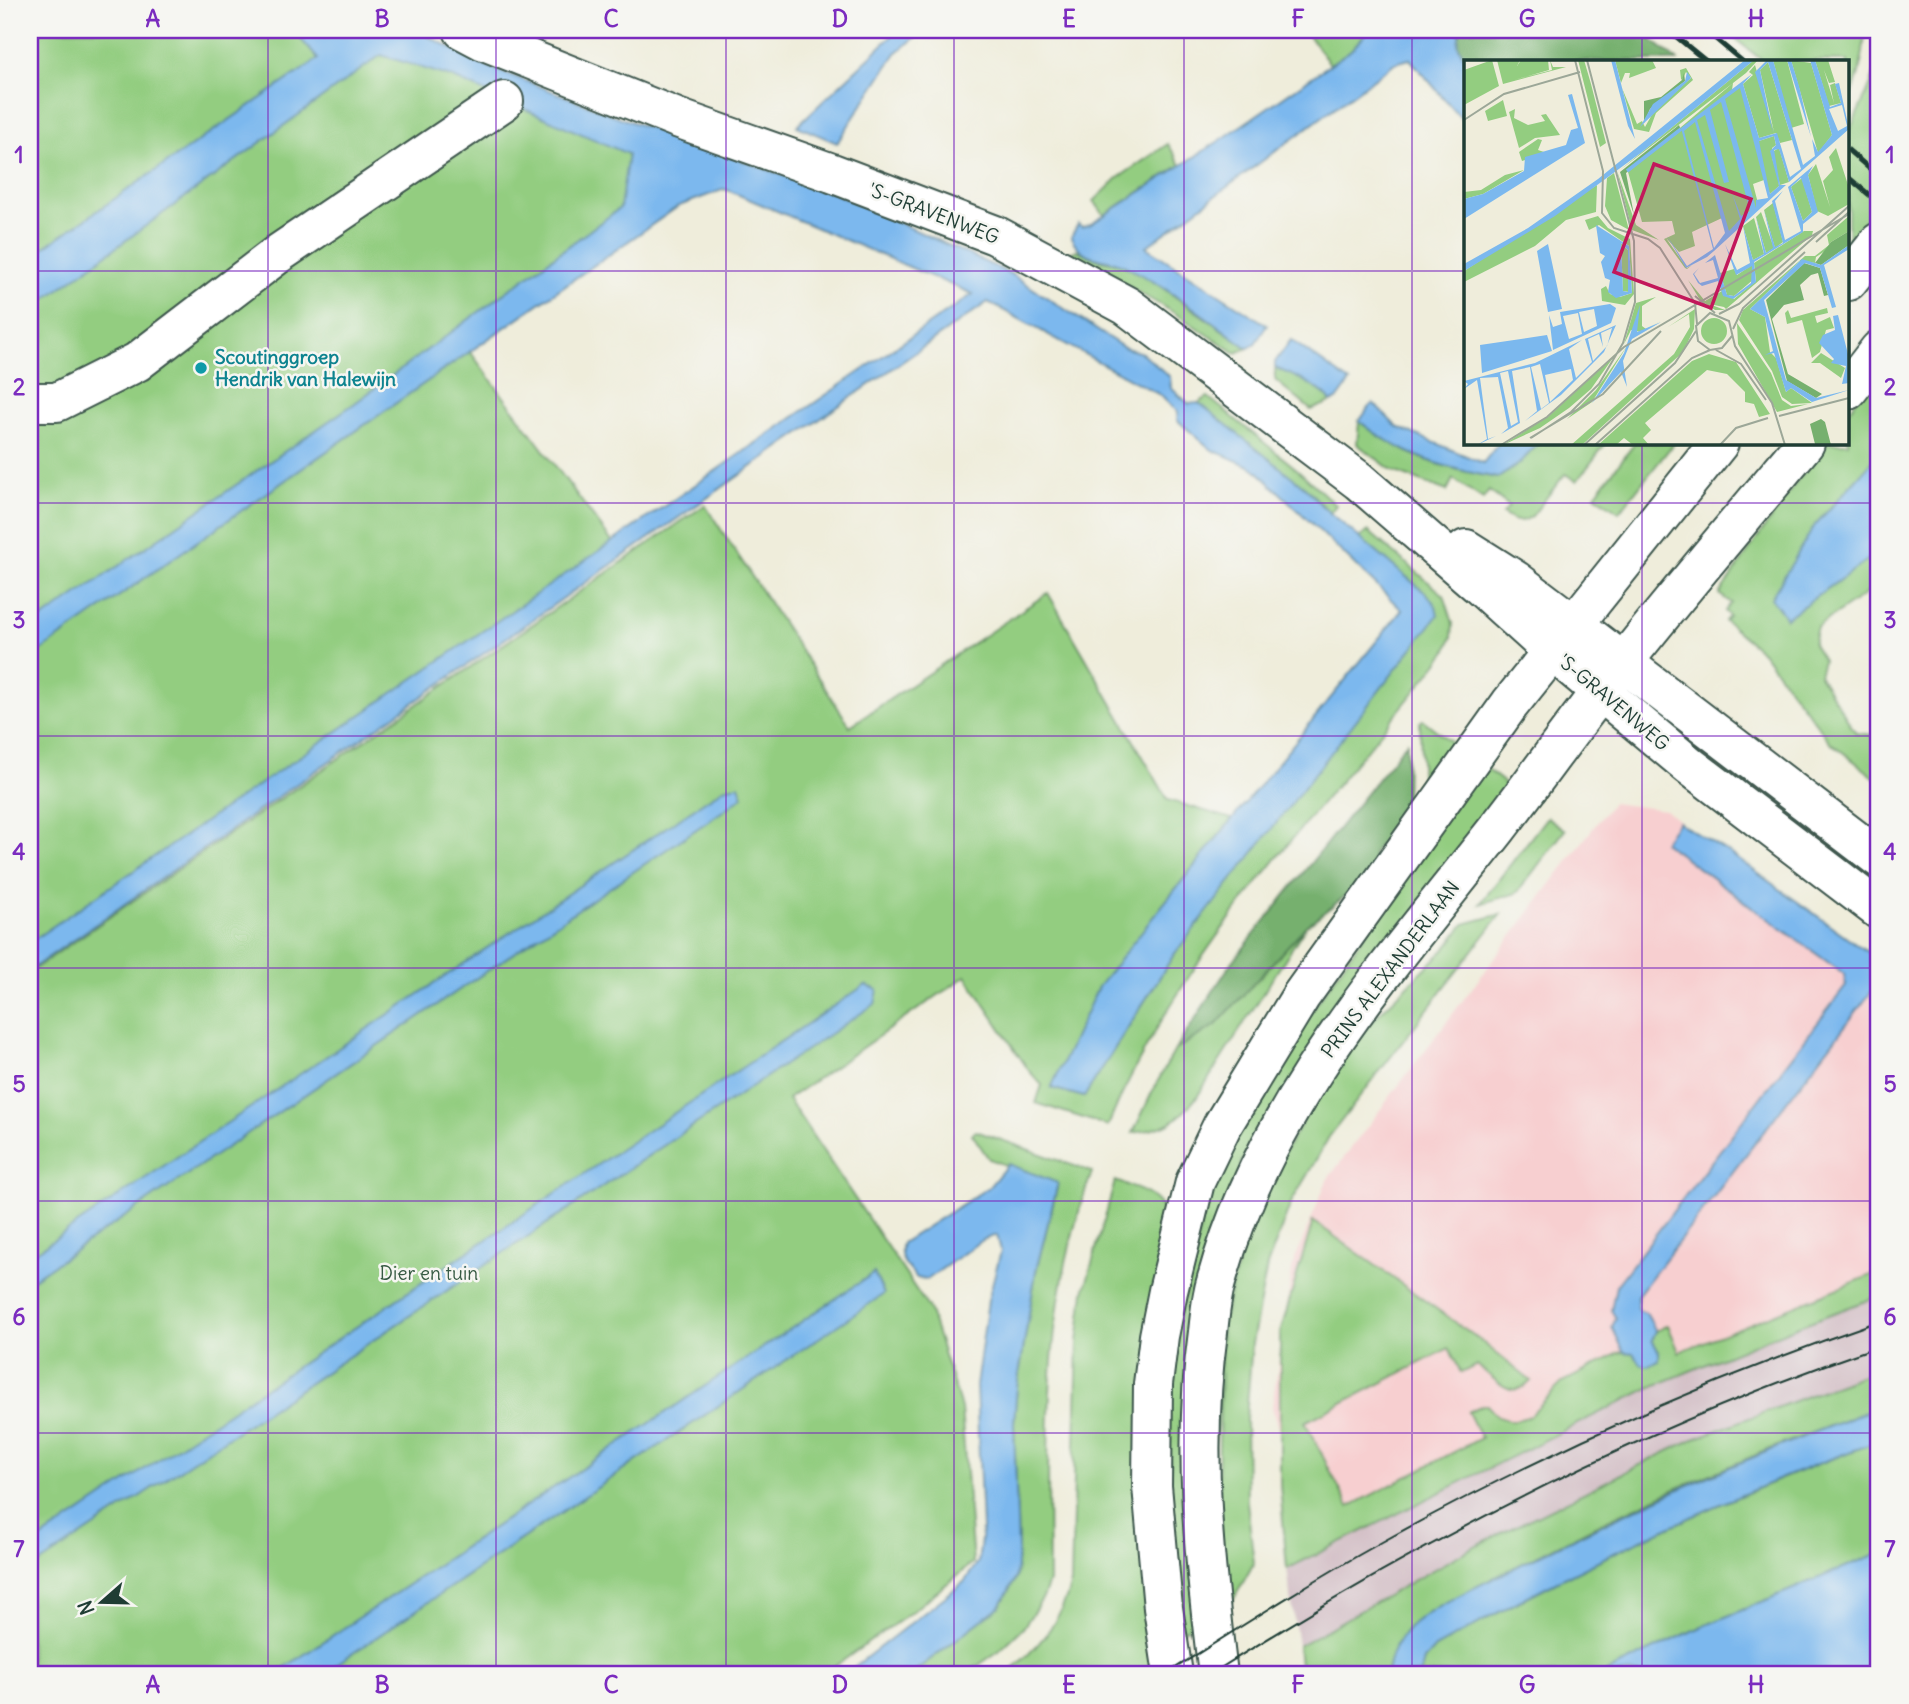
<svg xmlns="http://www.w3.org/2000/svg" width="1909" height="1704" viewBox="0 0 1909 1704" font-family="Delius,sans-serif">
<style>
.built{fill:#f7cfd0}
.industrial{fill:#d2bdc5}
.green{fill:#93cd80;stroke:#59855a;stroke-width:2}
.forest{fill:#76b06e;stroke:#4a7651;stroke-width:2}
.water{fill:#7bb8ee;stroke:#4d7a91;stroke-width:2}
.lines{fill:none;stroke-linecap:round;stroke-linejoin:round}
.minor-casing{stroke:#3e574d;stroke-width:42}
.major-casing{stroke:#3e574d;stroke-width:42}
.minor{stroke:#fff;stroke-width:38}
.major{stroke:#fff;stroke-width:38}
.tram{stroke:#1f3d34;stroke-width:2}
.rail{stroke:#1f3d34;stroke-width:5}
.grid{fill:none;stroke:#7b2cbf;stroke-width:2;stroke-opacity:0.55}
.culture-dot{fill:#0f9aa8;stroke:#f6f6f2;stroke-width:2.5}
.labels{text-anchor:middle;stroke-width:5;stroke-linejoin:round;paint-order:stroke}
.street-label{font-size:19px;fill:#1f3d34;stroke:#f6f6f2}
.culture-label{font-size:19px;font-weight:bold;fill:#0d838f;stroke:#f6f6f2;text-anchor:start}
.park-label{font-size:19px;fill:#365a43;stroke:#f6f6f2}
.inset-river{fill:none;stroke:#7bb8ee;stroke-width:3.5}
.inset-road{fill:none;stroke:#9ca798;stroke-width:2}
.view{fill:#c2185b;fill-opacity:0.15;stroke:#c2185b;stroke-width:3.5}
.inset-edge{fill:none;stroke:#1f3d34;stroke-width:3.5}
.neatline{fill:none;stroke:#7b2cbf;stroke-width:2.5}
.grid-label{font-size:23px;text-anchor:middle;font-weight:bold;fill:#7b2cbf}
</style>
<rect width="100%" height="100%" fill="#f6f6f2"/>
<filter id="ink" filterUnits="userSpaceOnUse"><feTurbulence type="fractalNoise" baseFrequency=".0143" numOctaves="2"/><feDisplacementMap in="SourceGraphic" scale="14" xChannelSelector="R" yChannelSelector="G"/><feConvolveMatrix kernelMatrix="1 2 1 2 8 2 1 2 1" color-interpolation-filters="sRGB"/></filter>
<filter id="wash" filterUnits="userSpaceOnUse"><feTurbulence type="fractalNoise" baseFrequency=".00686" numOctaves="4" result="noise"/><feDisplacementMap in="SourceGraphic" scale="28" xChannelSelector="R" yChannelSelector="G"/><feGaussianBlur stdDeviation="1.57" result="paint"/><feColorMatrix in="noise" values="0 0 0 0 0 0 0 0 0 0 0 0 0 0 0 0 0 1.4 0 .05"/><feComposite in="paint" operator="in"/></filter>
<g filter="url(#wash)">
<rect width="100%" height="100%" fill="#efeddb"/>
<polygon class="built" points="1612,803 1665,810 1872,969 1879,979 1879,1297 1576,1416 1312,1549 1272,1407 1293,1264 1327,1180"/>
<polygon class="industrial" points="1879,1296 1879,1369 1691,1440 1477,1545 1298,1646 1287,1569 1649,1388 1796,1327"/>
<g class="green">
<polygon points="30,30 380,30 665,157 644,206 463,342 618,550 30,959"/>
<polygon points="1304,30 1369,30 1351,50 1330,64"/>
<path d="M1724 30H1865C1864 56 1859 80 1848 104V61H1763Z"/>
<polygon points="1879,60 1879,187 1865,223 1848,247 1848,134 1871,84"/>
<polygon points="1168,144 1181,165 1104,215 1094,201 1118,178"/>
<polygon points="1077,250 1096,259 1122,264 1150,279 1248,348 1236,353 1176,314 1070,253"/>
<polygon points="1275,368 1297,376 1328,396 1331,402 1311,410 1275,380"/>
<polygon points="1879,372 1879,454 1815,525 1786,618 1879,552 1879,585 1817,627 1813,644 1823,660 1819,675 1856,733 1873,735 1879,744 1879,781 1830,742 1762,652 1725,621 1729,616 1725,611 1731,603 1719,594 1823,443 1848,443 1848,411"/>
<polygon points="1208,397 1298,470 1336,505 1330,513 1307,489 1198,403"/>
<path d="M1359 421C1401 456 1445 469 1498 478L1519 464 1539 443H1606L1577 481 1565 474 1532 516C1521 524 1514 522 1503 514L1509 506 1489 491 1483 499 1453 479 1447 491 1393 471 1357 444Z"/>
<polygon points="1635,443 1674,443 1619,512 1595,495"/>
<path d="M705 505 850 726 1048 593 1168 800 1232 819 1153 917 1052 1088 1084 1097 1173 956 1428 595 1359 538 1368 531 1444 595 1453 623 1452 637 1446 652C1328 804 1183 945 1108 1126L1036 1103 1042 1085 1029 1071 966 976 788 1099 929 1309 961 1408 973 1563 910 1613 824 1674H30V972Z"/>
<polygon points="1423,720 1460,749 1422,800 1420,722"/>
<polygon points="1482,765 1511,788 1241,1162 1198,1624 1181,1631 1171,1553 1168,1369 1208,1192 1272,1068"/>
<polygon points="1547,817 1565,830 1517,893 1480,904"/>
<polygon points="1501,914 1329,1137 1291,1203 1267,1266 1252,1343 1246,1419 1247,1502 1254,1563 1233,1600 1226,1605 1217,1523 1222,1323 1254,1203 1350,1042 1447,947 1464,924"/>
<path d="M1306 926 1197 1097C1176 1123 1167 1128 1133 1133L1154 1088 1175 1050 1216 1025Z"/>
<path d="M976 1131 1092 1172C1041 1309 1048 1438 1049 1581L1044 1596 1023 1628 1000 1650 966 1674H911L1000 1606 1016 1578 1018 1549 1014 1423 1017 1387 1036 1271 1058 1184 989 1159 972 1134Z"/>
<path d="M1115 1181C1140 1190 1163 1194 1167 1223L1155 1664 1140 1674H1005C1037 1650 1061 1622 1071 1583L1078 1342 1084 1292Z"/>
<path d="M1313 1221 1476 1337 1531 1381C1512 1402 1495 1379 1477 1365L1461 1373 1449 1348 1305 1422 1349 1507 1481 1438 1468 1412 1482 1405H1487L1498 1417 1512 1421 1528 1417 1563 1382 1621 1352 1633 1353 1641 1363 1659 1352 1652 1340 1656 1331 1668 1325 1679 1352 1879 1272V1296L1796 1327 1649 1388 1287 1569 1280 1485V1333Z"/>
<polygon points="1879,1369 1879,1407 1780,1445 1673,1490 1595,1526 1472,1589 1426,1614 1387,1670 1387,1674 1301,1674 1298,1646 1477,1545 1691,1440"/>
<path d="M1879 1441V1553L1692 1631 1603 1674H1420L1424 1660 1435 1648C1576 1566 1726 1497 1879 1441Z"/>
</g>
<g class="forest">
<polygon points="1460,30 1639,30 1678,61 1466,61 1458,45"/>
<polygon points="1407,742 1406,803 1402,814 1373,854 1375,867 1364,882 1306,926 1216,1025 1175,1050 1230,965"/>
</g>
<g class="water">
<polygon points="293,30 416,30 487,66 624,119 834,193 1009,273 1123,347 1142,353 1170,377 1171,388 1189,404 1198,403 1203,406 1307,489 1324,508 1428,595 1436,606 1438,615 1173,956 1084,1097 1051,1088 1098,987 1153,917 1402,610 1254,468 1212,450 1177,420 1178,412 1162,396 988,302 30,970 30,942 973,294 725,189 679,206 30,658 30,627 355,403 620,208 628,154 451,77 381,55 30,310 30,257 318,59"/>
<polygon points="898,30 925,30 896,53 837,143 797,126"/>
<path d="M1369 30H1460L1458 45 1466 61V124L1410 59 1395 63 1146 247 1267 325 1254 345 1248 348C1208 319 1169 288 1125 266 1103 255 1084 263 1071 237L1078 224 1082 227 1091 224 1222 139 1351 50Z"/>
<path d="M1291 340 1350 382 1337 400 1331 402C1324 388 1290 374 1275 368V362Z"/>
<path d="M1373 403 1397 427 1483 463 1499 443H1539L1519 464 1498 478C1446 469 1400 455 1359 421Z"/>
<polygon points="1879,454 1879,552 1786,618 1771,598 1815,525"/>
<polygon points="739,785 743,796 723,811 30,1281 30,1256 726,787"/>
<polygon points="1678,822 1728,852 1879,960 1879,982 1637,1296 1638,1310 1646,1313 1656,1331 1652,1340 1659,1352 1659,1361 1648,1366 1641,1364 1633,1353 1624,1352 1612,1327 1616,1318 1611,1310 1616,1286 1846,986 1844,974 1663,842"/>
<polygon points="865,985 878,990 875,1004 30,1570 30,1546"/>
<path d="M1008 1164 1058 1183 1036 1271 1017 1387 1014 1423 1018 1549 1016 1578 1000 1606 911 1674H845L964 1582 978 1562 980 1549 982 1528 976 1386 988 1300 1001 1251 997 1235 982 1240 928 1279 917 1278C907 1267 897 1258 902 1243L989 1187Z"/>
<polygon points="874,1273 884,1294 322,1674 275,1674"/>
<path d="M1879 1407V1441C1762 1483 1648 1534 1538 1591 1503 1609 1470 1629 1435 1648L1424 1660 1420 1674H1387C1389 1656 1397 1640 1409 1627 1429 1607 1484 1584 1510 1570 1631 1508 1753 1455 1879 1407Z"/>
<polygon points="1879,1553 1879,1674 1603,1674 1692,1631"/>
</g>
</g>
<g filter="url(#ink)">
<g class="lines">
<g class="minor-casing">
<g id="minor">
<polyline points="463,30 482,40 677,118 832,173 995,235 1127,306 1359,481 1478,584 1552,651 1690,766 1879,910"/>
<polyline points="30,402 57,402 137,362 278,254 504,101"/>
<polyline points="1466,549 1515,580 1573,624 1879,858"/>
</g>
</g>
<g class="major-casing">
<g id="major">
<polyline points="1848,281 1879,242"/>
<polyline points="1848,390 1879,350"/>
<polyline points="1173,1674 1163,1608 1152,1486 1153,1384 1159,1336 1168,1291 1195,1182 1222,1126 1301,996 1510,704 1719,443"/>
<path d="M1218 1674C1204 1561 1192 1446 1208 1332 1210 1315 1211 1298 1216 1282 1263 1107 1387 969 1497 829 1532 784 1565 737 1600 692 1666 607 1736 525 1805 443"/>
</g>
</g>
<use href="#minor" class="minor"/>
<use href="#major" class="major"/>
<g class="tram">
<path d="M1166 1674C1237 1629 1308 1583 1382 1542 1541 1454 1708 1380 1879 1321"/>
<path d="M1211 1674C1421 1541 1644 1426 1879 1346"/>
</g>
<g class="rail">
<polyline points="1668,30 1706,61"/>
<polyline points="1705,30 1742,61"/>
<polyline points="1848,150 1879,177"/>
<polyline points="1848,177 1879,203"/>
</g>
</g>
</g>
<path class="grid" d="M268 30V1674M496 30V1674M726 30V1674M954 30V1674M1184 30V1674M1412 30V1674M1642 30V61M30 271H1466M1848 271H1879M1642 443V1674M30 503H1879M30 736H1879M30 968H1879M30 1201H1879M30 1433H1879"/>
<circle class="culture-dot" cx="201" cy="368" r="7"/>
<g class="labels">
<g class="street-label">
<text transform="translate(934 213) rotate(21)" y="7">'S-GRAVENWEG</text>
<text transform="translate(1614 702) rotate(40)" y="7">'S-GRAVENWEG</text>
<text transform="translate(1390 969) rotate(-53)" y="7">PRINS ALEXANDERLAAN</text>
</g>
<g class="culture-label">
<text x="215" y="364">Scoutinggroep<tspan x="215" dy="22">Hendrik van Halewijn</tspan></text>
</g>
<g class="park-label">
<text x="429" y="1280">Dier en tuin</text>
</g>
</g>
<g transform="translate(1464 60)">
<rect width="385" height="385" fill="#efeddb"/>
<path d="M28 0 35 26 0 45V10ZM33 0H56L53 6 57 0H84L85 10 50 20 88 10 86 0 89 7H102L39 24ZM114 0H120L127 24 142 83 136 87ZM151 0H188L192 8 165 18 166 13H161L157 23ZM290 0H294L282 13 156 110ZM309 0H323L340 64 327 68ZM327 0 347 3 368 75 354 93ZM351 0H364L371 22 365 23 360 10 370 43 366 25 371 23 377 43 365 46ZM304 2 328 80 316 83 312 73 295 78 279 24 289 15 285 12 291 5 310 72 296 10ZM222 8 229 20 192 53 185 72 170 69 158 28 173 64 178 61 181 67 190 51 227 18 222 12 218 20 217 19 216 10ZM269 23 268 30 277 24 295 81 310 76 312 85 308 88V98L311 107 308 92 315 88 325 122 316 125 314 117 315 126 306 134 300 120 289 124 295 147 264 174 258 158 228 172 231 186 215 192 202 178 223 208 228 205 223 209 221 208 200 179 211 174 208 161 178 162 164 112ZM39 40 43 56 24 61 21 51ZM51 49 50 58 64 65 81 61 77 55 82 54 96 75 71 78 55 88 45 52ZM74 79 78 80 74 90 83 93 58 101 55 92ZM372 88 385 128V144L364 156 353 151 344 115 352 104 366 147 359 121 369 110 365 97ZM60 110 19 134 0 139V132L17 130 41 115ZM153 111 172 165 195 180 168 170ZM150 113 165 170 147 160 141 146 143 118ZM338 118 348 152 339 161 327 127ZM133 125 132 152 102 160 71 186 0 222V211ZM309 143 319 182 311 188 300 150ZM297 152 310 188 302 193 292 157ZM134 156 144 168 166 179 170 234 161 245 138 241 137 229 142 226 146 234 156 237 168 233 165 186 135 165 125 170 121 160ZM385 156V171L367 182 361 191 352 197 351 203 336 201 286 249 301 257 306 292 312 298 322 332 327 328 348 343 328 344 318 337 308 311 275 260 279 250 341 196H351L365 185 363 175ZM290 158 300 194 289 200 279 166ZM340 171H349L348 175 262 249 260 247 245 244 261 250H251L236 240 224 220 241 241 258 231 270 239 292 221 290 203ZM157 183 164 190 165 232 159 231ZM288 205 290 219 270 236 263 235 256 213 270 209 273 215ZM192 237 178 246V266L182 269 200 259 177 272 167 270 160 284 172 243ZM363 248 364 253 351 256 353 263 366 257 370 268 362 270 356 292 348 298 338 260 323 264 321 253 324 250 327 258ZM231 249 230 269 219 292 118 385H107L210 294 226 267 225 254 204 267ZM237 271a13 13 0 1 1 26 0a13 13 0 1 1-26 0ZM273 263 307 313 318 340 327 346 344 344 313 352 274 284ZM163 286 128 342 103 359 132 330ZM357 293 381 308 377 318 356 303H347ZM245 294 272 302 306 354 295 357 290 344 281 342V332L263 314 243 310 181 363 187 370 179 378 185 385H169L160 378 152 385H134L228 301ZM151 295 127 329 105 348 76 368 39 385 85 356Z" fill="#93cd80"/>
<path d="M220 13 221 21 186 49 180 63V41L197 37 218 20ZM215 65 217 70 162 113 170 155 156 112ZM385 171V185L357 205 351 203 367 182ZM340 203 356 208 364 235 360 236 354 213 347 215 336 225 340 240 320 245 308 259 324 314 358 334 352 338 323 321 302 240ZM357 359 361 362 367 385 351 384 346 364Z" fill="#76b06e"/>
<path d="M147 0H151L171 79 164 66ZM281 0H290L178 92 91 156 0 211V204L64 168 134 119ZM303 0H309L339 105 351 96 348 79 354 92 368 75 346 0H351L366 47 377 43 371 24 375 23 385 69 325 122 315 89 310 90 316 125H322L250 191 243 197 222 208 203 176 223 206 249 189 217 68 288 14 279 24 295 78 313 73 326 117 337 109 304 2 296 10 309 72 291 12ZM276 28 304 138 292 140V148L261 39ZM257 42 286 151 277 156 268 133 276 159 265 171 233 60 241 55 260 123 265 122 246 50ZM378 45 383 66 374 71 365 49ZM231 62 261 173 250 188 220 71ZM310 76 312 85 306 91 315 126 306 134 295 81ZM323 0H327L335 26 347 77ZM223 12 227 18 176 67 189 44 221 21ZM108 34 121 83 0 159V139L19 134 60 111 61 97 102 85 107 70 114 68 104 35ZM349 106 344 115 354 152 339 164V172L290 202 292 222 269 239 259 236 254 221 238 226 234 223 229 214 235 208 230 214 236 223 254 218 249 200 241 203 251 195 263 235 270 236 287 223 288 206 272 215 261 184 273 210 286 203 279 166 289 200 300 194 292 157 302 193 309 188 300 150 311 187 319 183 308 141 319 131 311 141 321 180 337 171 324 127ZM337 118 348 152 339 161 327 127ZM132 165 165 186 168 233 152 238 144 232 146 220 141 218 137 202 141 196 136 193ZM157 183 164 190V232L159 231ZM84 184 98 249 84 252 73 191ZM385 185V189L360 205 372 247 368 248 356 208 341 203 300 240 322 320 352 338 385 330 348 342 327 328 322 332 310 293 301 295 309 291 301 257 286 249 338 199 357 205ZM146 244 152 248 147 263 89 290 85 255 89 267 98 264 96 252ZM130 249 133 266 120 272 115 252ZM114 253 118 274 105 279 99 256ZM176 245 173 272 197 262 168 279 159 301 163 327 157 312 128 343 160 293ZM374 255 385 298V323L378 324 382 306 367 303 370 299 355 283 359 275 371 270 369 256ZM152 265 140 292 97 335 61 361 73 351 66 307 48 311 56 363 37 374 44 368 34 317 16 318 24 379 32 376 13 385 23 379 13 320 0 329 4 324 0 321 71 303 118 280 105 289 112 318 128 302 121 279ZM148 268 143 286 129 301 124 279 135 274 139 287 137 273ZM76 304 85 343 77 349 67 307ZM107 309 109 320 86 342 81 315ZM44 311 54 362 47 366 36 313ZM83 275 88 291 18 313 16 285Z" fill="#7bb8ee" fill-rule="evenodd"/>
<path class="inset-river" d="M163 111 217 69"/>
<path class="inset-road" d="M111 0 139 111 138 153 150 168 184 179 196 188 231 243 233 264M0 60 40 34 116 12M352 182 385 152M231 236 251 253M255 254 275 244 385 146M269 269 279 248 341 192M268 276 258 288 246 290 234 281 232 266 246 253 265 261 271 286 308 343 321 385M252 290 277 304 302 340M315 356 385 338M66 378 139 334 197 271M67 378 107 352 135 324 159 283 171 242 170 181 123 0M37 385 83 357 160 287 385 154M120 385 211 303 232 271M131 385 228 298 246 290M256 385 272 368 304 358"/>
<path class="view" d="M190 104 287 139 247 248 150 212Z"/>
<rect width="385" height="385" class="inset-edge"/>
</g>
<rect width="1909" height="1704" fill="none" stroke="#f6f6f2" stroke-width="77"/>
<g transform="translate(102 1602) rotate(250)" stroke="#f6f6f2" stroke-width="5" paint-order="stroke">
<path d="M0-5L12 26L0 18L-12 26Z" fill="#1f3d34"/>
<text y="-10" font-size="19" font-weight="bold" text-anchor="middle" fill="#1f3d34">N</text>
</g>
<rect x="38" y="38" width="1832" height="1628" class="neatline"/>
<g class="grid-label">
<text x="153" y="27">A</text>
<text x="382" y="27">B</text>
<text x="611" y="27">C</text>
<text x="840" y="27">D</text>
<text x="1069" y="27">E</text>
<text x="1298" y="27">F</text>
<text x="1527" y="27">G</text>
<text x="1756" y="27">H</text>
<text x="19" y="163">1</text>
<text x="1890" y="163">1</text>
<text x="19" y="395">2</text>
<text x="1890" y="395">2</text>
<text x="19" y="628">3</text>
<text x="1890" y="628">3</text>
<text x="19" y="860">4</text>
<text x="1890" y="860">4</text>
<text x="19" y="1092">5</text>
<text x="1890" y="1092">5</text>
<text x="19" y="1325">6</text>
<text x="1890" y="1325">6</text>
<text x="19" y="1557">7</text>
<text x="1890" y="1557">7</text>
<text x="153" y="1693">A</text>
<text x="382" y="1693">B</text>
<text x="611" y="1693">C</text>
<text x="840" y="1693">D</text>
<text x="1069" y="1693">E</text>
<text x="1298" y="1693">F</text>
<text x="1527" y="1693">G</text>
<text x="1756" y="1693">H</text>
</g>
</svg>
